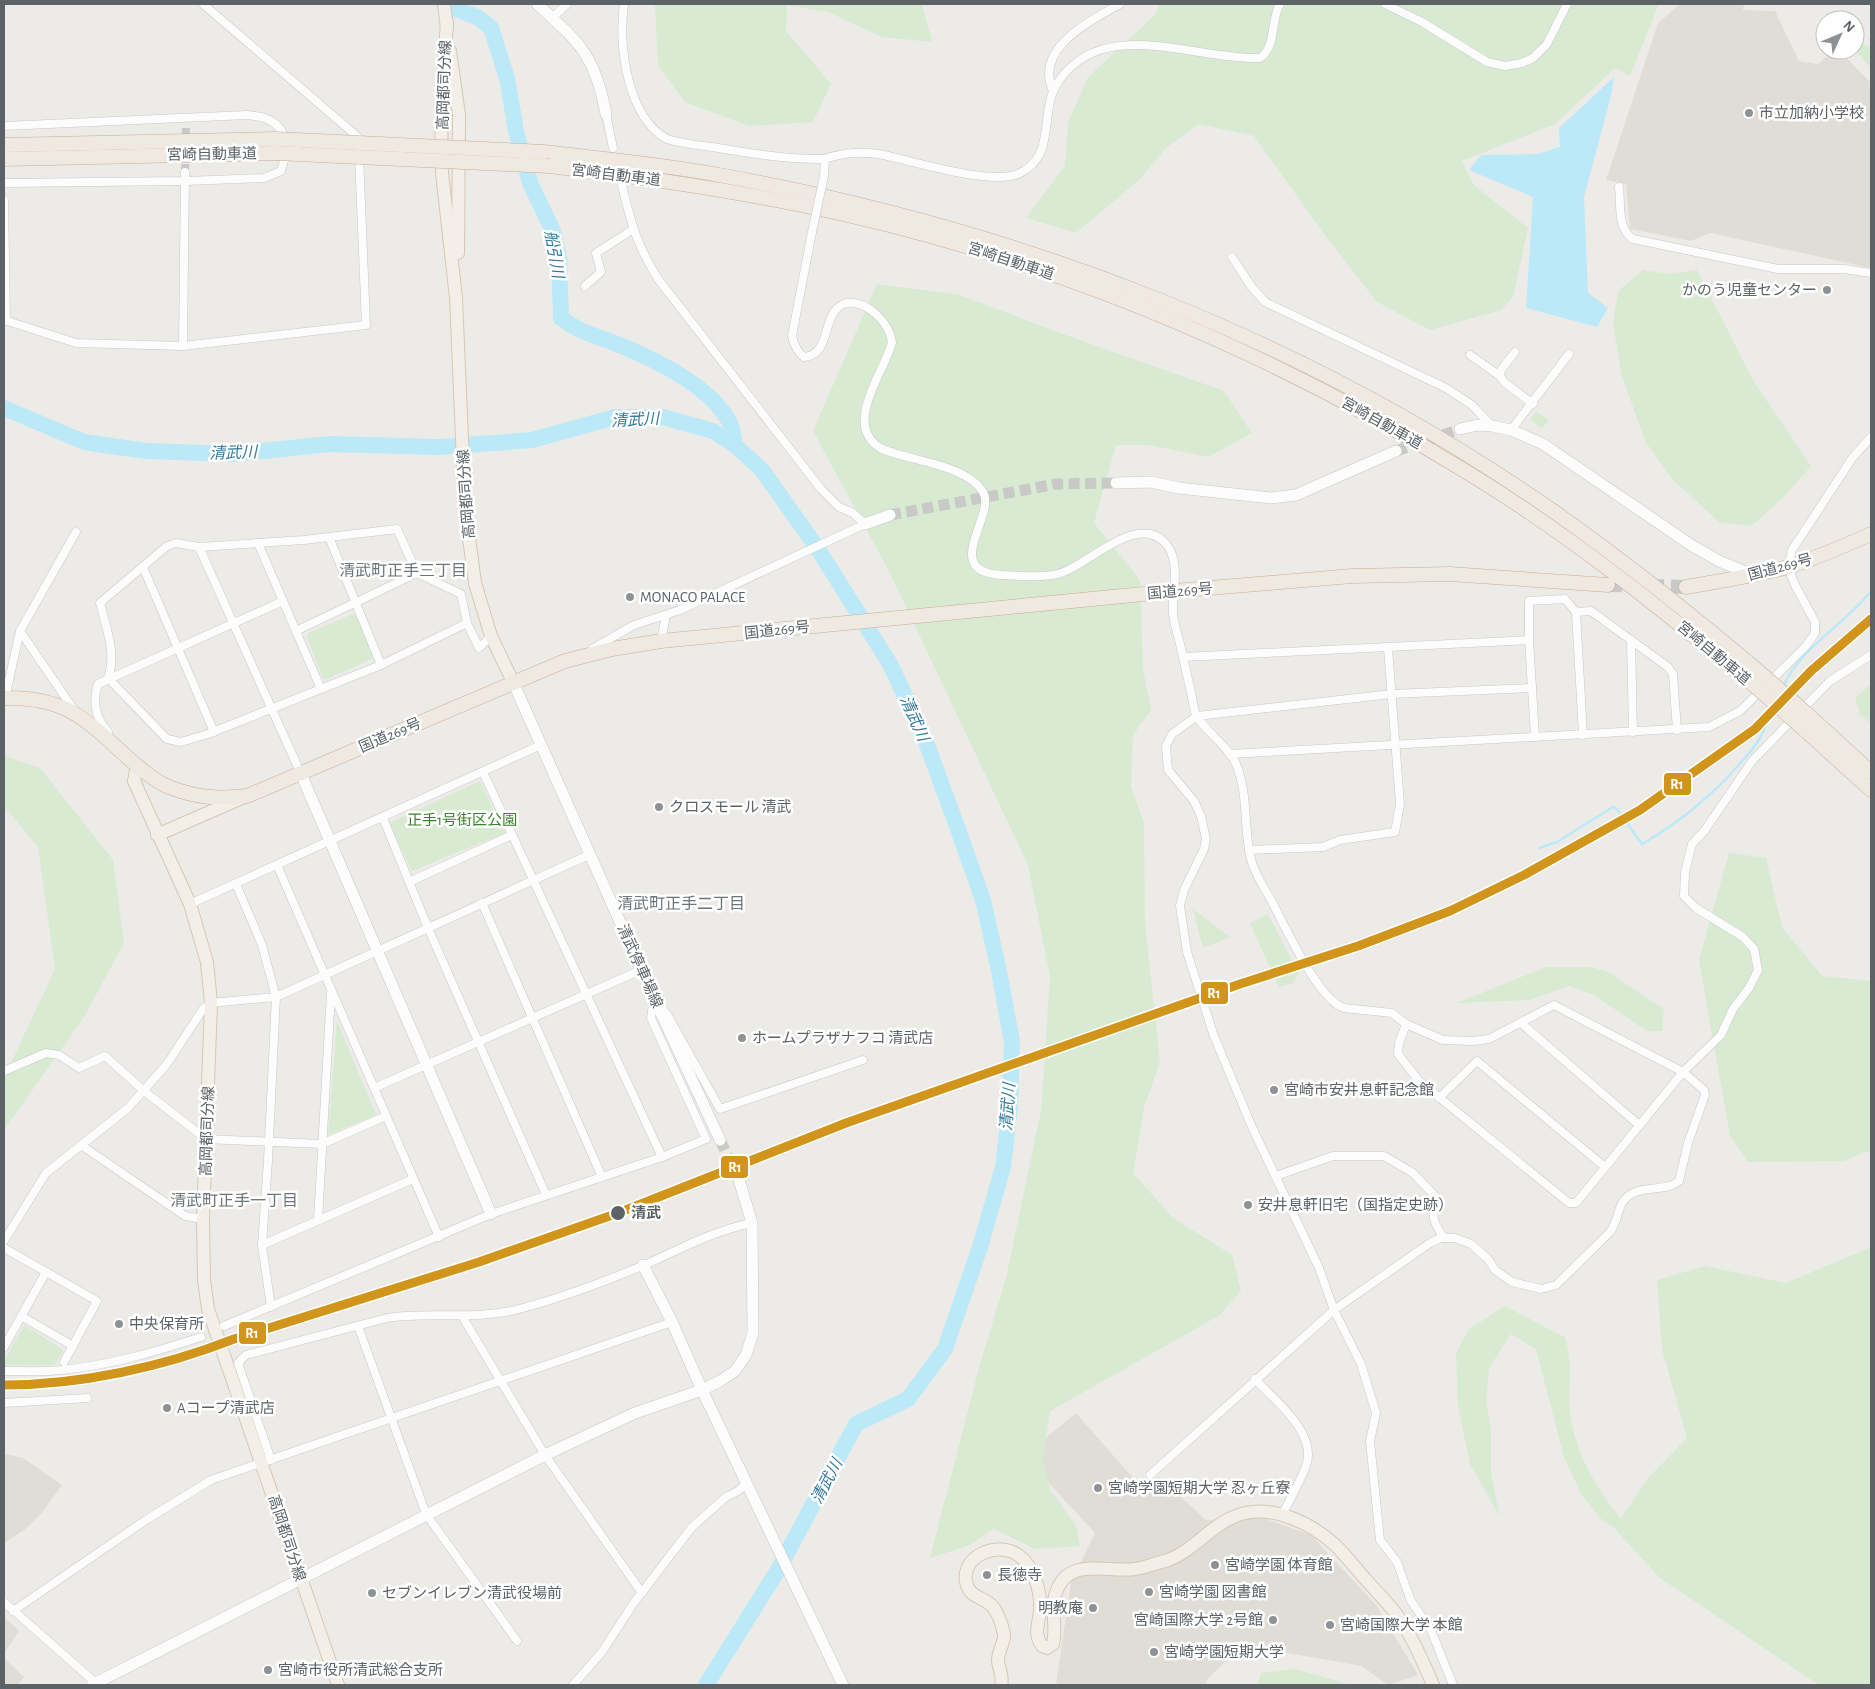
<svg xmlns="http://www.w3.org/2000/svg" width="1875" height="1689" viewBox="0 0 1875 1689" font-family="'Alegreya Sans','Noto Sans JP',sans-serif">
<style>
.education{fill:#e0ddd7}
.green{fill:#d8ead2}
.water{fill:#bbe9f8}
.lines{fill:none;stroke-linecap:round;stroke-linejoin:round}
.stream{stroke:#bbe9f8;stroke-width:2.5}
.river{stroke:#bbe9f8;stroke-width:16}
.street-tunnel{stroke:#c9c9c8;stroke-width:8;stroke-dasharray:8 4;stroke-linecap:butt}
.secondary-tunnel{stroke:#c9c9c8;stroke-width:11;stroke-dasharray:11 5.5;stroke-linecap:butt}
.highway-tunnel{stroke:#c9c9c8;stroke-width:14;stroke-dasharray:14 7;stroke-linecap:butt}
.street-casing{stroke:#c7c8c7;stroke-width:9}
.secondary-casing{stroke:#c7c8c7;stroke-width:12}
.primary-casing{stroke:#d6c7b4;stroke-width:14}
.highway-casing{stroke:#c5ad94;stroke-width:15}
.street{stroke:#fcfcfc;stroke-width:8}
.secondary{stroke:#fcfcfc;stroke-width:11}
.primary{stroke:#f3efe8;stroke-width:12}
.highway{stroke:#f0e9e1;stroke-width:14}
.street-bridge-casing{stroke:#c7c8c7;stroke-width:9;stroke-linecap:butt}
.highway-bridge-casing{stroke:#c5ad94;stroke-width:15;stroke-linecap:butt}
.street-bridge{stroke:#fcfcfc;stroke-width:8}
.highway-bridge{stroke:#f0e9e1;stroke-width:14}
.rail-1-casing{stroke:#fff;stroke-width:12}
.rail-1{stroke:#d0951a;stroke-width:9}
.poi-dot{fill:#8f9294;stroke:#fff;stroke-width:2}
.stop-dot{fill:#5c6266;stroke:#fff;stroke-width:2}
.labels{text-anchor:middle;stroke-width:5;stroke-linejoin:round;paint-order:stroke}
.street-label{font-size:15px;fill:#5c6266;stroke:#fff}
.poi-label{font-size:15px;fill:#5c6266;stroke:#fff;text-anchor:start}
.park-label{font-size:15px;fill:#3a822f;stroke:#fff}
.stop-label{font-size:15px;font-weight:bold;fill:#5c6266;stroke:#fff;text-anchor:start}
.water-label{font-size:16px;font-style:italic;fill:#34799c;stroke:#fff}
.neighbourhood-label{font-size:16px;fill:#6d7578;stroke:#fff}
.line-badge{stroke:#fff;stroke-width:2}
.badge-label{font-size:14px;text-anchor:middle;font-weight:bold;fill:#fff}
</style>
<rect width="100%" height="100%" fill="#edebe8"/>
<g class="education">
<polygon points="1680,4 1744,4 1743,10 1775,11 1799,61 1818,64 1833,51 1839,50 1871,83 1871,268 1710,233 1691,241 1630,229 1626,184 1606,180 1658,23"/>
<polygon points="1076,1413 1139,1485 1159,1477 1206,1520 1263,1518 1311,1535 1377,1606 1418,1675 1388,1685 1362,1666 1264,1649 1232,1656 1209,1677 1205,1685 1056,1685 1071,1582 1095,1533 1024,1456"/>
<polygon points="6,1454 23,1458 62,1485 40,1515 24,1530 4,1543 4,1456"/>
<polygon points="4,1617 19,1631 4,1654"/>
<polygon points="4,1658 24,1677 17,1685 4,1685"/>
</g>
<g class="green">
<polygon points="655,4 922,4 932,42 882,37 828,12 787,5 786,31 831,84 813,122 749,126 685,102 658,66"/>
<polygon points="1160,4 1659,4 1630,76 1615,68 1555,124 1462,161 1474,185 1528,228 1513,297 1501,310 1430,330 1377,302 1327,238 1254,136 1199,124 1166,148 1139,180 1076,233 1026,218 1065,166 1068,123 1088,77 1155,15"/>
<polygon points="1855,41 1871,47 1871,68 1855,50"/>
<polygon points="1643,270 1670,274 1697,270 1754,382 1811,466 1784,497 1751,526 1719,522 1672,479 1645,441 1621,373 1613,323 1618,291"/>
<polygon points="877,284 960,295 1060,333 1224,391 1252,433 1208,457 1149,445 1116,445 1094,523 1140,580 1143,669 1151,710 1133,735 1131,787 1144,823 1145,923 1160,1062 1144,1107 1133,1173 1173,1218 1232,1255 1241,1291 1220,1315 1050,1411 1043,1459 1050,1489 1076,1526 1080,1546 1035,1549 994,1529 970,1545 930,1558 980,1364 1006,1278 1041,1111 1050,977 1028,865 889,571 813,431"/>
<polygon points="1536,411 1549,420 1542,429 1530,419"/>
<polygon points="353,614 356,615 374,658 327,679 323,679 307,637 308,633"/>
<polygon points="1871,684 1871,723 1860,715 1855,698"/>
<polygon points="4,756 40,768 113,860 124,943 84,1017 4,1130 4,1078 55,969 38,847 4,806"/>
<polygon points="480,781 505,833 412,871 389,823"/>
<polygon points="1729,853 1766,858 1782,927 1822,976 1871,981 1871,1152 1865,1152 1844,1161 1748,1162 1730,1136 1699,960"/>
<polygon points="1193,909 1230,937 1203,948"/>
<polygon points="1268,914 1299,974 1293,983 1279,987 1250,923"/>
<polygon points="1546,967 1591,967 1608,972 1664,1009 1662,1031 1647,1031 1594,995 1569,986 1529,1000 1457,1003"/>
<polygon points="337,1021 376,1115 328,1135"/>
<path d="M1871 1247V1685H1819L1660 1578 1615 1529 1600 1518 1580 1492 1564 1457 1536 1349 1511 1334 1489 1368 1486 1400 1491 1430V1474L1500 1517 1470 1464 1458 1407 1456 1353 1469 1329 1505 1306 1566 1338C1567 1348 1570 1358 1570 1369 1571 1379 1569 1389 1569 1400 1571 1445 1593 1485 1621 1518L1648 1478 1687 1438 1662 1349 1657 1280 1705 1266 1786 1283Z"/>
<polygon points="24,1325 64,1350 55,1365 4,1365 4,1361"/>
<polygon points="1295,1669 1352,1685 1258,1685 1261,1673"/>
</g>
<polygon class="water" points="1614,77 1611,96 1584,197 1588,293 1608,308 1597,327 1526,308 1533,197 1469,170 1481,155 1538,154 1560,147 1559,128"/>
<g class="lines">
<g class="stream">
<path d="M1783 687C1800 647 1845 625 1871 591"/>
<path d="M1539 848 1557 842 1613 807 1616 808 1642 844C1686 819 1726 783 1757 743 1764 733 1768 719 1773 708"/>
</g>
<g class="river">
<path d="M444 4 479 18 491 28 507 78 516 131 530 183 553 231 559 259 561 318C577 331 593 335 612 342 650 357 710 385 730 423 733 429 733 438 735 445"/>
<polyline points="4,408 84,442 146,451 233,454 330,444 439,447 532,440 615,417 663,417 713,431 735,445 762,470 818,549 890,664 923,734 954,818 983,900 999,971 1012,1042 1010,1107 1003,1167 980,1247 945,1349 908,1399 856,1424 778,1570 706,1685"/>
</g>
<polyline class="street-tunnel" points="185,172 186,128"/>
<g class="secondary-tunnel">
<polyline points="1396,451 1460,429"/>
<polyline points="890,515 1056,484 1116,483"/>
<polyline points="720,1140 739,1180"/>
</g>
<polyline class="highway-tunnel" points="1608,585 1686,587"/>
<g class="street-casing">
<g id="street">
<polyline points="203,4 359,138 359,143"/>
<path d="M624 4C618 45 627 117 667 139 682 144 697 145 712 147 749 153 783 159 821 159 826 159 830 157 835 156 850 152 869 152 884 155 914 162 990 185 1018 174 1058 157 1038 112 1058 82 1103 15 1194 60 1260 58 1277 46 1270 21 1280 4"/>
<polyline points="1385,4 1422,22 1487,62 1505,66 1522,63 1533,58 1547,44 1567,4"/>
<polyline points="552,18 567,4"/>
<path d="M1053 91C1034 48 1089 22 1120 4"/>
<polyline points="606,114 613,148"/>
<path d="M4 126 247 115C253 116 261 116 267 119 290 129 288 151 281 171L264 178 186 181 4 183"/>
<polyline points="824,176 825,159"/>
<path d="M1619 187C1621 204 1617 229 1633 239L1778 269H1844L1871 273"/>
<polyline points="4,200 6,321"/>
<path d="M812 232 792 336C794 345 797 352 804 357 834 354 819 312 846 303 867 300 889 322 892 342 885 372 842 423 880 448 908 461 966 464 983 492 997 515 939 572 1002 575 1020 576 1045 578 1061 573 1088 565 1139 510 1167 545 1181 564 1172 591 1173 612 1173 623 1178 634 1180 644 1184 661 1188 679 1192 697 1193 702 1194 710 1196 715 1204 730 1229 747 1236 764 1249 795 1243 828 1251 859 1254 873 1264 887 1271 900 1284 924 1318 1000 1344 1008L1392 1013 1406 1024 1443 1040 1473 1041 1489 1039 1554 1005 1683 1072 1704 1090 1705 1095 1688 1143 1679 1181C1663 1194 1635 1182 1622 1203 1617 1213 1617 1223 1610 1232L1556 1285 1541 1289 1512 1282 1495 1270 1488 1259 1471 1244 1455 1238H1441L1430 1243 1334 1310 1150 1475"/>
<polyline points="1232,257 1251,286 1265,302 1446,388 1472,405 1492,426"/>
<polyline points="585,286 601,272 596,253 632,230"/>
<polyline points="4,320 76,343 183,346 366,325 359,155"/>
<polyline points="183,346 185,172"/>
<polyline points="1515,352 1501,370 1500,376 1504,382 1533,404"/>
<polyline points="1470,355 1500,376"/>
<polyline points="1511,430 1569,354"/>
<polyline points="329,537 381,665"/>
<polyline points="258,543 321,689"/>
<polyline points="199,547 301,774"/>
<polyline points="143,567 214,732"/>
<polyline points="1576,612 1583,735"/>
<polyline points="296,631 417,573"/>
<polyline points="1631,640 1633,732"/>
<polyline points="661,641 666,615"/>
<path d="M592 649 634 625 680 610 865 524 853 513 839 507 821 489 658 279C637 245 631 224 622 185"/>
<polyline points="1183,657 1529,640"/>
<path d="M108 678C117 654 106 627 100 603L167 546 176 543 199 547 304 540 397 529 417 573 461 594 467 623"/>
<polyline points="108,678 167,739 181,742 208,734 381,665 467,623 479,648 491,636"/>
<polyline points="5,698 20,631"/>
<polyline points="74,710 20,631 76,532"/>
<path d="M108 732C96 719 92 702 98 684L283 601"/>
<polyline points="1535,737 1529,640 1529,601 1565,599 1576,612 1591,611 1668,667 1673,674 1677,730"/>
<polyline points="1230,754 1709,727 1740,711 1806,646 1815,633 1815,622 1795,585 1788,567 1792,550 1853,457 1871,437"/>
<polyline points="483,772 662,1157"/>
<polyline points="383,818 428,928 546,1195"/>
<polyline points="1249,850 1323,847 1340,840 1395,832 1400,804 1388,648"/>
<polyline points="277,865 439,1237"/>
<polyline points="409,882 512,835"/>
<polyline points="236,884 262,945 276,997 268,1161 262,1245 271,1307"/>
<polyline points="482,903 602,1177"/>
<polyline points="190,904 541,745"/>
<polyline points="662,1008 668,1016 720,1109 863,1060"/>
<polyline points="1521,1023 1639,1125"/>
<polyline points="1406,1024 1399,1043 1398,1054 1419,1081 1569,1203 1576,1203 1683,1072 1721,1035 1733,1009 1749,988 1758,970 1754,949 1743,937 1696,908 1684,896 1685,872 1692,844 1705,830 1752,761 1830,681 1871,655"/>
<polyline points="4,1071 46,1053 59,1055 79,1068 105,1056 144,1091 206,1139 322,1144 386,1116"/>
<polyline points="374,1088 641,970"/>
<polyline points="1439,1098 1477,1061 1605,1167"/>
<polyline points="81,1145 185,1216 203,1219"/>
<polyline points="1276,1176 1333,1156 1384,1156 1413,1173 1435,1196 1435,1202"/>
<path d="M1438 1202H1435C1431 1218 1435 1225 1444 1238"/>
<polyline points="318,1220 331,993"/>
<polyline points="4,1241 46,1173 128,1108 167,1064 203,1009 211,1003 276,997 591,854"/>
<polyline points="262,1245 413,1179"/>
<polyline points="4,1248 97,1301 64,1362"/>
<polyline points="21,1316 73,1346"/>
<polyline points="462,1316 545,1455 642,1593"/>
<polyline points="224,1326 491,1214 662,1157 706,1139 651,1018 654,998"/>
<polyline points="358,1326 426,1514 517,1641"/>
<polyline points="4,1347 46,1272"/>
<path d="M4 1371C23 1371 43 1372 62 1370 110 1365 155 1352 201 1337"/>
<path d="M1255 1379C1275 1401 1318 1433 1306 1466 1300 1482 1290 1499 1282 1515"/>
<polyline points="4,1403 87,1398"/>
<path d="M271 1460 238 1363 246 1355 387 1318C431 1311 475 1321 519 1309 561 1298 609 1280 649 1263 682 1248 716 1230 752 1223"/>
<polyline points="4,1602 98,1685"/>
<polyline points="13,1611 146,1520 211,1480 672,1322"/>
<polyline points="573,1685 602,1652 633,1604 692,1527 726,1497 738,1491 746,1484"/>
<polyline points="1453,1685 1431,1630 1411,1601 1397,1562 1380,1540 1370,1441 1376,1413 1361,1364 1334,1310 1319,1268 1252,1127 1214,1036 1187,952 1180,906 1184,890 1204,849 1206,839 1201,816 1194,801 1168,770 1166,746 1172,734 1197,716 1392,694 1532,688"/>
</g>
</g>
<g class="secondary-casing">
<g id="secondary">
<path d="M537 4C580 43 595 55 606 114"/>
<polyline points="1460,429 1478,425 1492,426 1511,430 1543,444 1691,545 1719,561 1753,575"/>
<polyline points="1116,483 1151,482 1179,488 1271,498 1296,495 1396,451"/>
<polyline points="865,524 890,515"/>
<polyline points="513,682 654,998 720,1140"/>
<polyline points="301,774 491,1214"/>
<polyline points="643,1265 672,1322 702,1390 843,1685"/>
<polyline points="92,1685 545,1455 635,1413 702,1390 720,1381 735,1371 746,1355 753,1333 752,1223 739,1180"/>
</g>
</g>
<g class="primary-casing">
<g id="primary">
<polyline points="444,4 447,28"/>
<polyline points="447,22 441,107 442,173 456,298 465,508 475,583 491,636 513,682"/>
<polyline points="450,51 459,115 458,253"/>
<polyline points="137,766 134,781 190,904 207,962 211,1003 203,1219 204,1280 208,1309 338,1685"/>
<polyline points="157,835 244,797"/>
<path d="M1001 1685C1004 1675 998 1669 998 1660 998 1651 1005 1642 1004 1634 1002 1625 999 1613 992 1606 983 1596 968 1598 966 1581 962 1555 998 1541 1018 1555 1034 1566 1041 1591 1040 1610 1039 1624 1033 1633 1042 1646L1047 1648 1053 1644C1057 1628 1051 1612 1055 1596 1066 1555 1105 1573 1135 1569 1145 1568 1155 1563 1165 1561 1195 1552 1213 1520 1245 1513 1275 1506 1312 1524 1334 1544 1346 1555 1356 1569 1367 1581 1377 1592 1388 1603 1397 1615 1412 1636 1423 1661 1433 1685"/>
</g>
</g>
<g class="highway-casing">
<g id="highway">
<polyline points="4,145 276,139"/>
<path d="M544 152C602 159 661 164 719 175 1019 229 1305 338 1556 513 1628 564 1697 619 1764 676"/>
<polyline points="4,159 276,153"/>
<path d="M549 166C634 176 718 188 801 205 1037 253 1261 346 1465 471 1569 534 1663 610 1756 687"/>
<path d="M1686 587C1720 581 1755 576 1788 567 1817 558 1844 546 1871 534"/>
<path d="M4 698C65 697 83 717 126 756 138 767 154 781 169 787 197 798 218 799 247 796L565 661 612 649 661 641 1174 591 1352 576 1450 574 1608 585"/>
<polyline points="1806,713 1871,772"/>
<polyline points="1797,723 1871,790"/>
</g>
</g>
<use href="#street" class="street"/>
<use href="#secondary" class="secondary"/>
<use href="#primary" class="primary"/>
<use href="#highway" class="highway"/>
<g class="street-bridge-casing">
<polyline id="street-bridge" points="812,232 824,176"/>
</g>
<g class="highway-bridge-casing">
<g id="highway-bridge">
<polyline points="276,139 544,152"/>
<polyline points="276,153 549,166"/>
<polyline points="1764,676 1806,713"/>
<polyline points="1756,687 1797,723"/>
</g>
</g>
<use href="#street-bridge" class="street-bridge"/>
<use href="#highway-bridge" class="highway-bridge"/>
<g class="rail-1-casing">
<path id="rail-1" d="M4 1385C80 1385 163 1367 234 1339L479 1262 618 1213 846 1123 1240 984 1358 946 1450 911 1524 875 1640 810 1755 729 1811 671 1871 619"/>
</g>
<use href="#rail-1" class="rail-1"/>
</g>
<g class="poi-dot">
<circle cx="1749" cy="113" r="5"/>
<circle cx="1827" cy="290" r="5"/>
<circle cx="630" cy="597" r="5"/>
<circle cx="659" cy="807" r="5"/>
<circle cx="742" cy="1038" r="5"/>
<circle cx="1274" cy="1090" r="5"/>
<circle cx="1248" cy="1205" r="5"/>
<circle cx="119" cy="1324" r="5"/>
<circle cx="167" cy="1408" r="5"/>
<circle cx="1098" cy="1488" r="5"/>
<circle cx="1215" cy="1565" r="5"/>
<circle cx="987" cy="1575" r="5"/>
<circle cx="1149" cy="1592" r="5"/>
<circle cx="372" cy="1593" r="5"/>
<circle cx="1093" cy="1608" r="5"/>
<circle cx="1273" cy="1620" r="5"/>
<circle cx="1330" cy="1625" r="5"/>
<circle cx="1154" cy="1652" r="5"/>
<circle cx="268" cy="1670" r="5"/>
</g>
<circle class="stop-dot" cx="618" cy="1213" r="8"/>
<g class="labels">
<g class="street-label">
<text transform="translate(444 85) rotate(-88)" y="5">高岡都司分線</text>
<text transform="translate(212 154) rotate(-1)" y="5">宮崎自動車道</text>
<text transform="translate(616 175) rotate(7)" y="5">宮崎自動車道</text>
<text transform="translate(1011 261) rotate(18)" y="5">宮崎自動車道</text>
<text transform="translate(1382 423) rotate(29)" y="5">宮崎自動車道</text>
<text transform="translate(466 494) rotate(-94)" y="5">高岡都司分線</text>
<text transform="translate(1780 567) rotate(-15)" y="5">国道269号</text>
<text transform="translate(1180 591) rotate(-5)" y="5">国道269号</text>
<text transform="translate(777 630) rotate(-6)" y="5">国道269号</text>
<text transform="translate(1714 653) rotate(40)" y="5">宮崎自動車道</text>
<text transform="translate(390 735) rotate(-23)" y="5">国道269号</text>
<text transform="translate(640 966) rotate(66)" y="5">清武停車場線</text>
<text transform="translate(207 1131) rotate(-88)" y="5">高岡都司分線</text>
<text transform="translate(287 1538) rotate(72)" y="5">高岡都司分線</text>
</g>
<g class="poi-label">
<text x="1759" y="118">市立加納小学校</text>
<text x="1817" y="295" text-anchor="end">かのう児童センター</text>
<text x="640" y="602">MONACO PALACE</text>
<text x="669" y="812">クロスモール 清武</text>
<text x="752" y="1043">ホームプラザナフコ 清武店</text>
<text x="1284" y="1095">宮崎市安井息軒記念館</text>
<text x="1258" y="1210">安井息軒旧宅（国指定史跡）</text>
<text x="129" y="1329">中央保育所</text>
<text x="177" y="1413">Aコープ清武店</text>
<text x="1108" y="1493">宮崎学園短期大学 忍ヶ丘寮</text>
<text x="1225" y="1570">宮崎学園 体育館</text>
<text x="997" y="1580">長徳寺</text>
<text x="1159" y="1597">宮崎学園 図書館</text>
<text x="382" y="1598">セブンイレブン清武役場前</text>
<text x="1083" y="1613" text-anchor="end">明教庵</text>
<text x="1263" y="1625" text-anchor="end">宮崎国際大学 2号館</text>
<text x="1340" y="1630">宮崎国際大学 本館</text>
<text x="1164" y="1657">宮崎学園短期大学</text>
<text x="278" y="1675">宮崎市役所清武総合支所</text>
</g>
<g class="park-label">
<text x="462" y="825">正手1号街区公園</text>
</g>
<g class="stop-label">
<text x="631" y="1218">清武</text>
</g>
<g class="water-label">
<text transform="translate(555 254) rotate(80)" y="6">船引川</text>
<text transform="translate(635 419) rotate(-3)" y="6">清武川</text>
<text transform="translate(233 452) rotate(-2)" y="6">清武川</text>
<text transform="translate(915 718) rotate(66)" y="6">清武川</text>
<text transform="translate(1007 1107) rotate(-86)" y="6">清武川</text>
<text transform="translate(826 1481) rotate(-62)" y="6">清武川</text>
</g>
<g class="neighbourhood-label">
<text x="403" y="576">清武町正手三丁目</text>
<text x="681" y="909">清武町正手二丁目</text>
<text x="234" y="1206">清武町正手一丁目</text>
</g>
</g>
<g class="line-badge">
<rect x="1663" y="772" width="29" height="24" rx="5" fill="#d0951a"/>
<rect x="1200" y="981" width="29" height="24" rx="5" fill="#d0951a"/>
<rect x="720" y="1155" width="29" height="24" rx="5" fill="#d0951a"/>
<rect x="238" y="1321" width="29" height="24" rx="5" fill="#d0951a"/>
</g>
<g class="badge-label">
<text x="1677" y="789">R1</text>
<text x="1214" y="998">R1</text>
<text x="735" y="1172">R1</text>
<text x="252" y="1338">R1</text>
</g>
<rect width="1875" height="1689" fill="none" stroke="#5c6266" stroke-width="10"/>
<g transform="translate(1840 35) rotate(46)"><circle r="24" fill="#ffffff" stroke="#bec0c2"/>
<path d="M0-4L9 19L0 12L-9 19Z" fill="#8f9294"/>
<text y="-8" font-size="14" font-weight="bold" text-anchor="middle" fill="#5c6266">N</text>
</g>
</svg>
